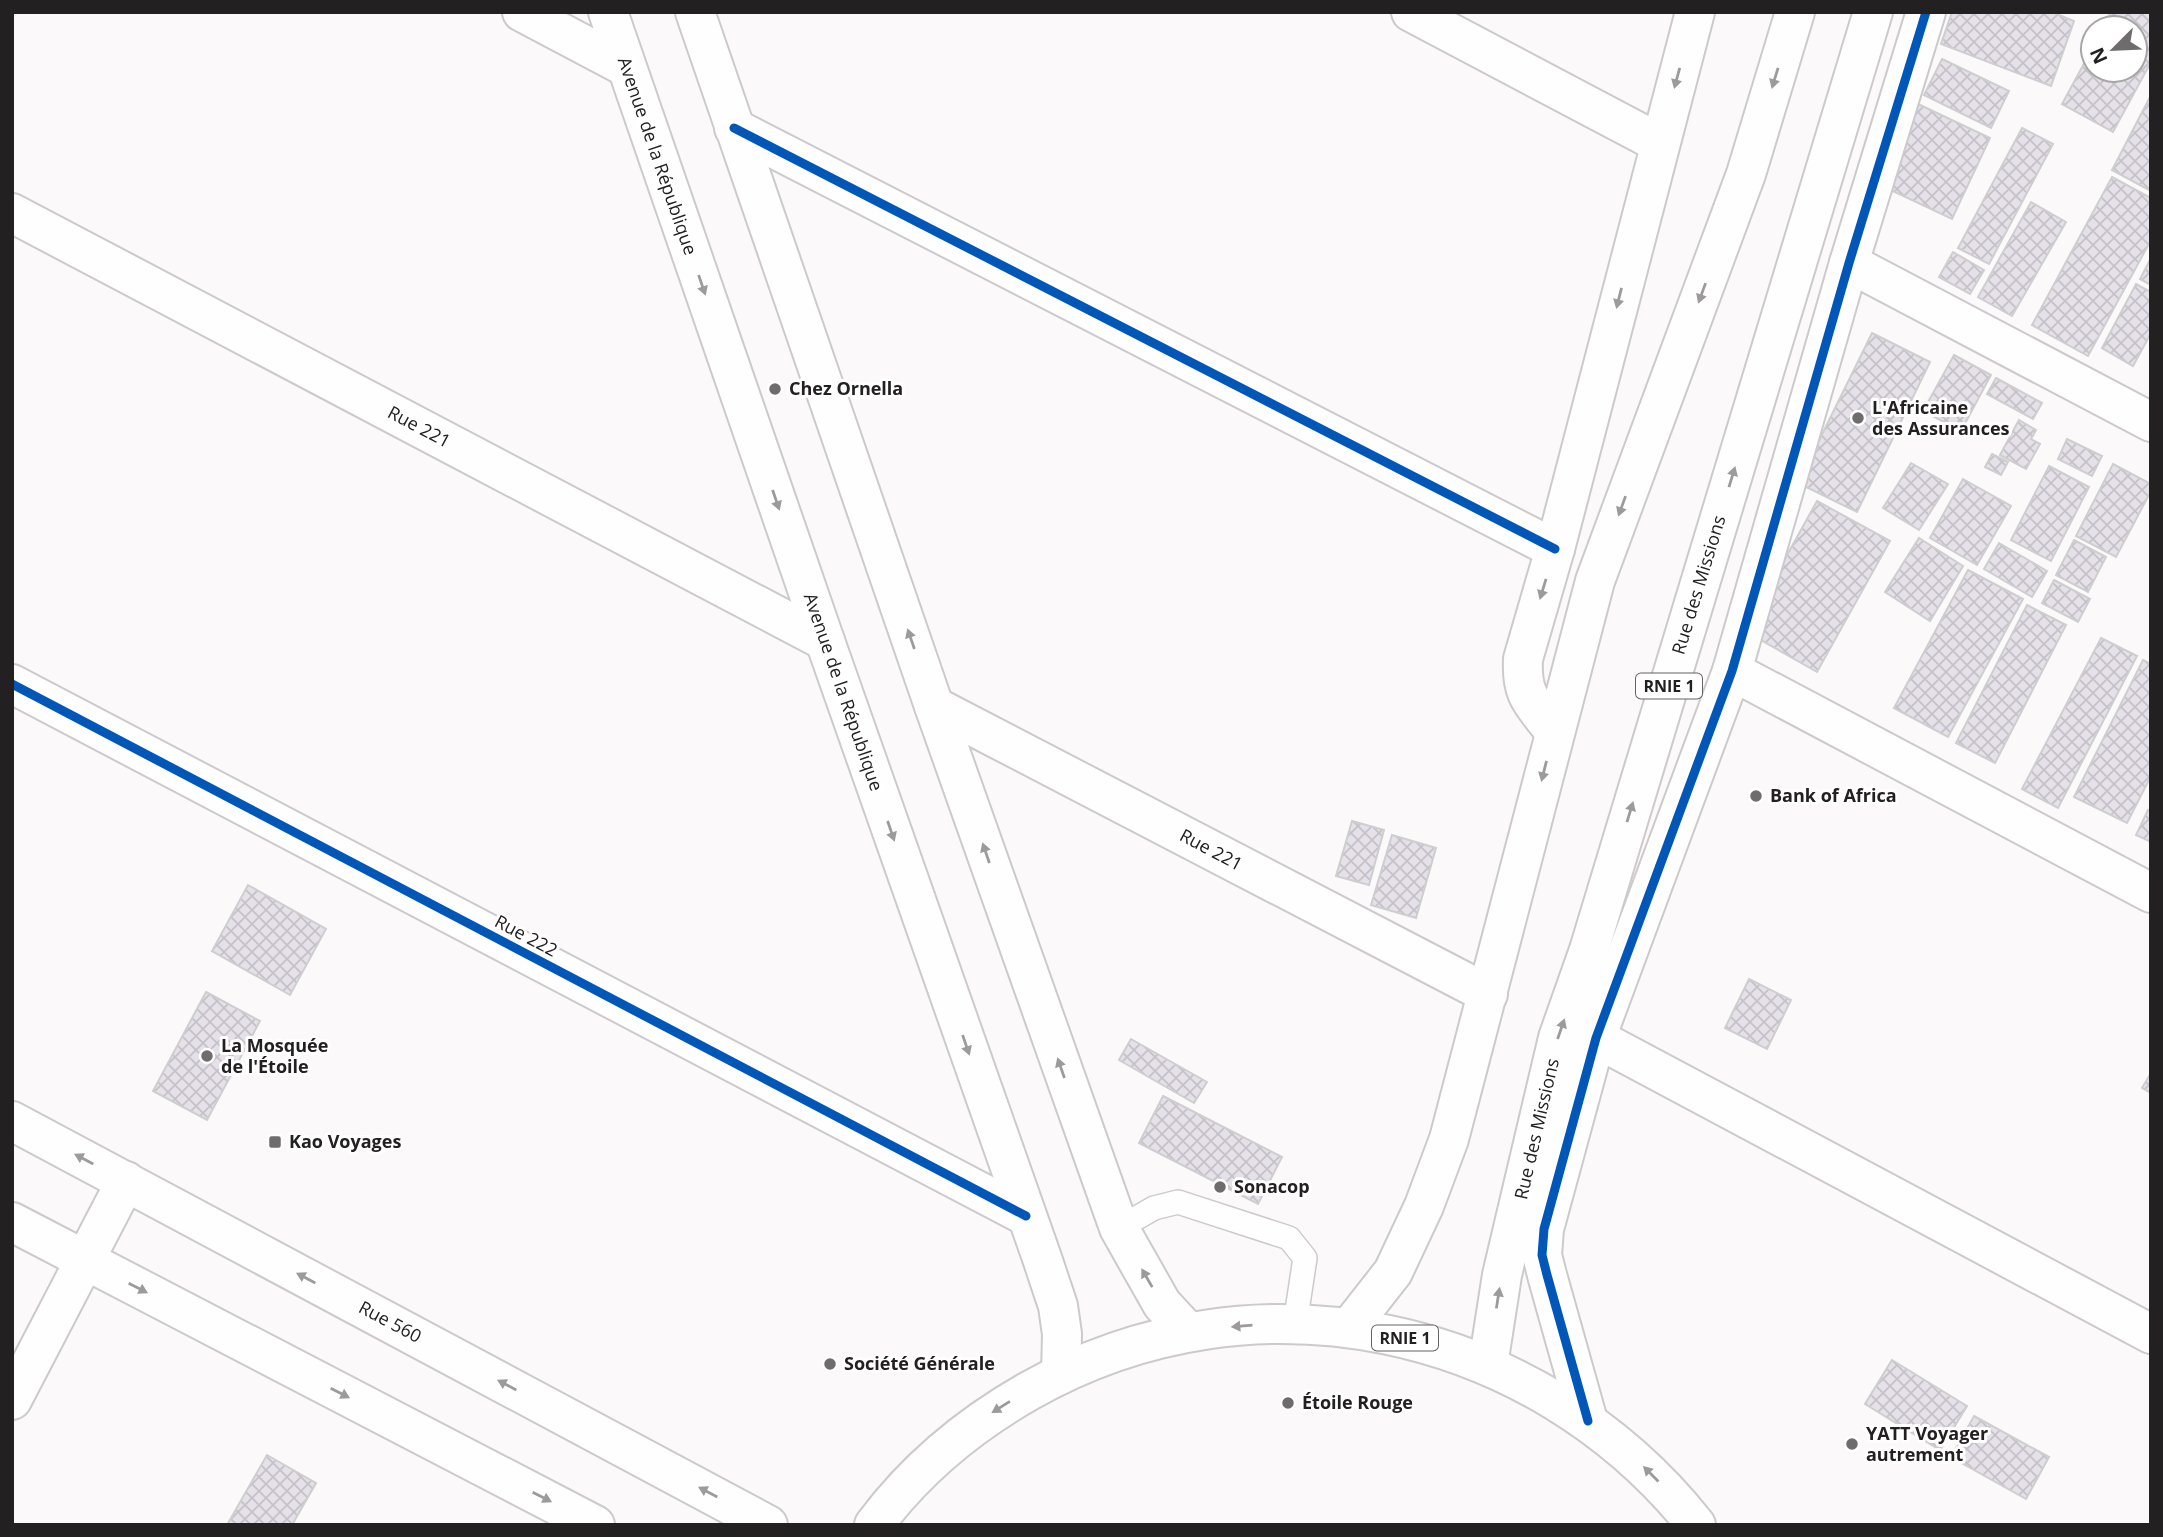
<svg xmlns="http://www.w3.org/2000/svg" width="2163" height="1537" viewBox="0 0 2163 1537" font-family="'Open Sans',sans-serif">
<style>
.building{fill:url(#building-cross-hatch);stroke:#cfcecf;stroke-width:2}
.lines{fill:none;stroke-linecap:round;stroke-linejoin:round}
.service-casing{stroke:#cccacc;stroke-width:26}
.minor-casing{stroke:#cccacc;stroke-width:42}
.secondary-casing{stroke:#cccacc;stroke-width:42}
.primary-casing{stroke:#cccacc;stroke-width:42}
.trunk-casing{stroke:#cccacc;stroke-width:42}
.service{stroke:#fffefe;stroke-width:23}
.minor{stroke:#fffefe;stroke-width:38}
.secondary{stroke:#fffefe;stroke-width:38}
.primary{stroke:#fffefe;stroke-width:38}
.trunk{stroke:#fffefe;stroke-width:38}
.cycleway-casing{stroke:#fff;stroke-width:13}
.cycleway{stroke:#0057b8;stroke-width:9}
.oneway{fill:#9c9a9b}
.poi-dot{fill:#6e6c6d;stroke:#fff;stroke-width:2.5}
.labels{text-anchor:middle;stroke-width:6;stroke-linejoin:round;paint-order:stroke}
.shield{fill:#fff;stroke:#646364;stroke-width:2}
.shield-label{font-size:16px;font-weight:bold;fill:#222021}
.street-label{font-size:18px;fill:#222021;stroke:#fff}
.poi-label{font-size:18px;font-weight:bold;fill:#222021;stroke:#fff;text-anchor:start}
</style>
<defs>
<pattern id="building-cross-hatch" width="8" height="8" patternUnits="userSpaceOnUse" patternTransform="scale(1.75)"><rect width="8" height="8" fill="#e6e1e9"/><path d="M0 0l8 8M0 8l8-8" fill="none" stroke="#c5c1c8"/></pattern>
</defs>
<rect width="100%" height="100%" fill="#fcf9fb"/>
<g class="building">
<polygon points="1952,12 2052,12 2074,21 2051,86 1941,44"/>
<polygon points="2111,12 2151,12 2151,62 2113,132 2062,104 2093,47 2093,70 2135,70 2135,28 2103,28"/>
<polygon points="1942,59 2009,91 1991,128 1924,95"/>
<polygon points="2151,95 2151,191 2112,170"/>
<polygon points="1918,104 1990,138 1952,219 1880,185"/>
<polygon points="2022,128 2053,144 1989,264 1958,248"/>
<polygon points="2112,177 2151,198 2151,240 2088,356 2032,325"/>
<polygon points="2031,202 2066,222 2012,316 1978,297"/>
<polygon points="1953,252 1984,270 1970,294 1939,277"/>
<polygon points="2151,258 2151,285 2140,279"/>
<polygon points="2136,284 2151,292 2151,333 2133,366 2102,348"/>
<polygon points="1872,333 1930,362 1857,512 1798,483"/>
<polygon points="1954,355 1991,375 1961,431 1923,411"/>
<polygon points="1996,378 2042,403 2033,419 1987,394"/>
<polygon points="2019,420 2036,430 2031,439 2040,444 2026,469 2000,455"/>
<polygon points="2067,439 2102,456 2092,476 2058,459"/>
<polygon points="1992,454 2008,462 2001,475 1985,467"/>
<polygon points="1911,463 1948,484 1919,530 1883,508"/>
<polygon points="2113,464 2151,484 2151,491 2116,557 2076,536"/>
<polygon points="2049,466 2089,487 2051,561 2011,540"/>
<polygon points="1963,479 2011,506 1977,565 1930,538"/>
<polygon points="1817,501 1890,541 1817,672 1745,631"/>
<polygon points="1919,538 1963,566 1930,621 1885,592"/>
<polygon points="2074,540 2106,557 2088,592 2056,575"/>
<polygon points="1999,543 2047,571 2032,597 1984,569"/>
<polygon points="1968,570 2023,599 1948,737 1894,708"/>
<polygon points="2054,580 2090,599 2078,622 2042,603"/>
<polygon points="2027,605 2066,625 1995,763 1956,743"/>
<polygon points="2101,638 2137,656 2058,808 2022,789"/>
<polygon points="2143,660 2151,664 2151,776 2127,823 2074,797"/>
<polygon points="2148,810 2151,812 2151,842 2136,835"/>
<polygon points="1352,821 1384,830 1369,885 1336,876"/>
<polygon points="1392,835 1436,848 1416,918 1371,905"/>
<polygon points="248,885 326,929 290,995 212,951"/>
<polygon points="1749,979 1791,1000 1767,1049 1725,1028"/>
<polygon points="206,992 260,1021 207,1120 153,1091"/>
<polygon points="1131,1039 1207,1082 1194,1103 1119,1060"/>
<polygon points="2151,1073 2151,1093 2142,1088"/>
<polygon points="1163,1096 1282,1157 1258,1204 1139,1143"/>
<polygon points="1892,1360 1967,1406 1940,1450 1865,1404"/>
<polygon points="1974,1416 2049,1457 2026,1499 1951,1457"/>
<polygon points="267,1455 316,1483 292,1525 227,1525"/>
</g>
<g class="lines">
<g class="service-casing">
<polyline id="service" points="1119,1228 1154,1208 1178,1202 1289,1238 1305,1258 1295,1324"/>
</g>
<g class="minor-casing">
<g id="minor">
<polyline points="522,12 626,67"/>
<polyline points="1411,12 1659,143"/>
<polyline points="734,128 1555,549"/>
<polyline points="12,213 825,641"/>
<polyline points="1849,263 2151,422"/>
<polyline points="1732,671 2151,893"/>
<polyline points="12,684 1026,1216"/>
<polyline points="934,706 1488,994"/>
<path d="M1554 731C1533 703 1521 697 1523 659L1555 549 1695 12"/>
<polyline points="1596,1038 2151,1334"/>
<polyline points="12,1400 126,1181"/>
<polyline points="1588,1421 1547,1275 1542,1255 1544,1229 1596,1038 1732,671 1849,263 1926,12"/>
</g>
</g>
<g class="secondary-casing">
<g id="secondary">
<polyline points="12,1121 768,1525"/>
<polyline points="12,1222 595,1525"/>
</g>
</g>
<g class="primary-casing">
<g id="primary">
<polyline points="608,12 825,641 1042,1258 1058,1306 1062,1334 1061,1374"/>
<polyline points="695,12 934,706 1119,1228 1162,1304 1188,1332"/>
</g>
</g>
<g class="trunk-casing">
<g id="trunk">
<polyline points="1349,1328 1393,1272 1424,1206 1449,1139 1595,581 1746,174 1795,12"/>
<polyline points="1488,1365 1502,1275 1558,1038 1589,950 1873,12"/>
<path d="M874 1525C915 1470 969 1425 1029 1391 1254 1263 1536 1324 1696 1525"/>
</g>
</g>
<use href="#service" class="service"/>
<use href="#minor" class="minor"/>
<use href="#secondary" class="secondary"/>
<use href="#primary" class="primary"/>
<use href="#trunk" class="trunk"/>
<g class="cycleway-casing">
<g id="cycleway">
<polyline points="734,128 1555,549"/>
<polyline points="12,684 1026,1216"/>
<polyline points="1588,1421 1547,1275 1542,1255 1544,1229 1596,1038 1732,671 1849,263 1926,12"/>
</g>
</g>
<use href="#cycleway" class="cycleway"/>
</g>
<defs><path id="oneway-solid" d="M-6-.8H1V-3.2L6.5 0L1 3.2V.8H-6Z" transform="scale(1.75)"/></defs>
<g class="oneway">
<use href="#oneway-solid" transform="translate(1677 78) rotate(105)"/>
<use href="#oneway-solid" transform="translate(1775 78) rotate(107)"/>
<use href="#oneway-solid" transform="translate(702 285) rotate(71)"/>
<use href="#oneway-solid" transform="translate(1702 293) rotate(110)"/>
<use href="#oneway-solid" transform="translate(1619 298) rotate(104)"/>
<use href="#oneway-solid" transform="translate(1732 477) rotate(-73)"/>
<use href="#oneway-solid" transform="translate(776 500) rotate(71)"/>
<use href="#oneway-solid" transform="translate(1622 506) rotate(110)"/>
<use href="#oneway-solid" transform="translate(1543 589) rotate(107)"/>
<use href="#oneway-solid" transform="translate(911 639) rotate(-109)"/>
<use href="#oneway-solid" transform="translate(1544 771) rotate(104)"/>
<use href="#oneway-solid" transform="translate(1630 812) rotate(-73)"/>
<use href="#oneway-solid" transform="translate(891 831) rotate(71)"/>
<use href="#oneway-solid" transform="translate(986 853) rotate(-109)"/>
<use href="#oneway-solid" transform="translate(1561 1029) rotate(-71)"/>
<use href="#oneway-solid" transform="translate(966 1045) rotate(71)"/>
<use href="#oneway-solid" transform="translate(1061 1068) rotate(-109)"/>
<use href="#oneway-solid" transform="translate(84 1159) rotate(-152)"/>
<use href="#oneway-solid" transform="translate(306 1278) rotate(-152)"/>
<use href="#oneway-solid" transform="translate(1147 1278) rotate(-120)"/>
<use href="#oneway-solid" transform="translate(138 1288) rotate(27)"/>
<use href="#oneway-solid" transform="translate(1498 1298) rotate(-81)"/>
<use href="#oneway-solid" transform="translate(1242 1326) rotate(175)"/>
<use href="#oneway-solid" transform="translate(507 1385) rotate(-152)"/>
<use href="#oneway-solid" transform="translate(340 1393) rotate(27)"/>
<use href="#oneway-solid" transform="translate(1001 1407) rotate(148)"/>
<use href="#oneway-solid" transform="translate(1651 1474) rotate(-135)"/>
<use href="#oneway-solid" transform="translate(708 1492) rotate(-152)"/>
<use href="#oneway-solid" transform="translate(542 1497) rotate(27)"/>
</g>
<g class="poi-dot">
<circle cx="775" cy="389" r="7"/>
<circle cx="1858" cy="418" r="7"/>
<circle cx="1756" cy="796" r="7"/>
<circle cx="207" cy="1056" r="7"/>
<rect x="268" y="1135" width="14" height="14" rx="3.5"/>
<circle cx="1220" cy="1187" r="7"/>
<circle cx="830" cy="1364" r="7"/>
<circle cx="1288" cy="1403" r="7"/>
<circle cx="1852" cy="1444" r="7"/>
</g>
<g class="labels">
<g class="shield">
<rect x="1636" y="673.5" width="66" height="25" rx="5"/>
<rect x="1372" y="1325.5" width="66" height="25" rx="5"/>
</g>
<g class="shield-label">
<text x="1669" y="692">RNIE 1</text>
<text x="1405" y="1344">RNIE 1</text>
</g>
<g class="street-label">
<text transform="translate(657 156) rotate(71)" y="6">Avenue de la République</text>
<text transform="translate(419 427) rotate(28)" y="6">Rue 221</text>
<text transform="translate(1699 585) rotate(-73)" y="6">Rue des Missions</text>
<text transform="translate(843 692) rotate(71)" y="6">Avenue de la République</text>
<text transform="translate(1211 850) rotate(28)" y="6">Rue 221</text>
<text transform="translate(526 936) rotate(28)" y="6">Rue 222</text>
<text transform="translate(1537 1129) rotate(-77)" y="6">Rue des Missions</text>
<text transform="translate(390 1322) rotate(28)" y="6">Rue 560</text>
</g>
<g class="poi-label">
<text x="789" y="395">Chez Ornella</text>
<text x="1872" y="414">L'Africaine<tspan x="1872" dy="21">des Assurances</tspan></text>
<text x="1770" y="802">Bank of Africa</text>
<text x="221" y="1052">La Mosquée<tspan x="221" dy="21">de l'Étoile</tspan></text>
<text x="289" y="1148">Kao Voyages</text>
<text x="1234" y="1193">Sonacop</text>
<text x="844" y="1370">Société Générale</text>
<text x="1302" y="1409">Étoile Rouge</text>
<text x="1866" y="1440">YATT Voyager<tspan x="1866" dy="21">autrement</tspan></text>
</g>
</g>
<rect width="2163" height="1537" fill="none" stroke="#222021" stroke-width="28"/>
<g transform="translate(2114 49) rotate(246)"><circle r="33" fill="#ffffff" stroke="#a7a6a6" stroke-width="2"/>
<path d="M0-5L12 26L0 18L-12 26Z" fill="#6e6c6d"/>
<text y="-10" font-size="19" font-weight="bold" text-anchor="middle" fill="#222021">N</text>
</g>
</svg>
